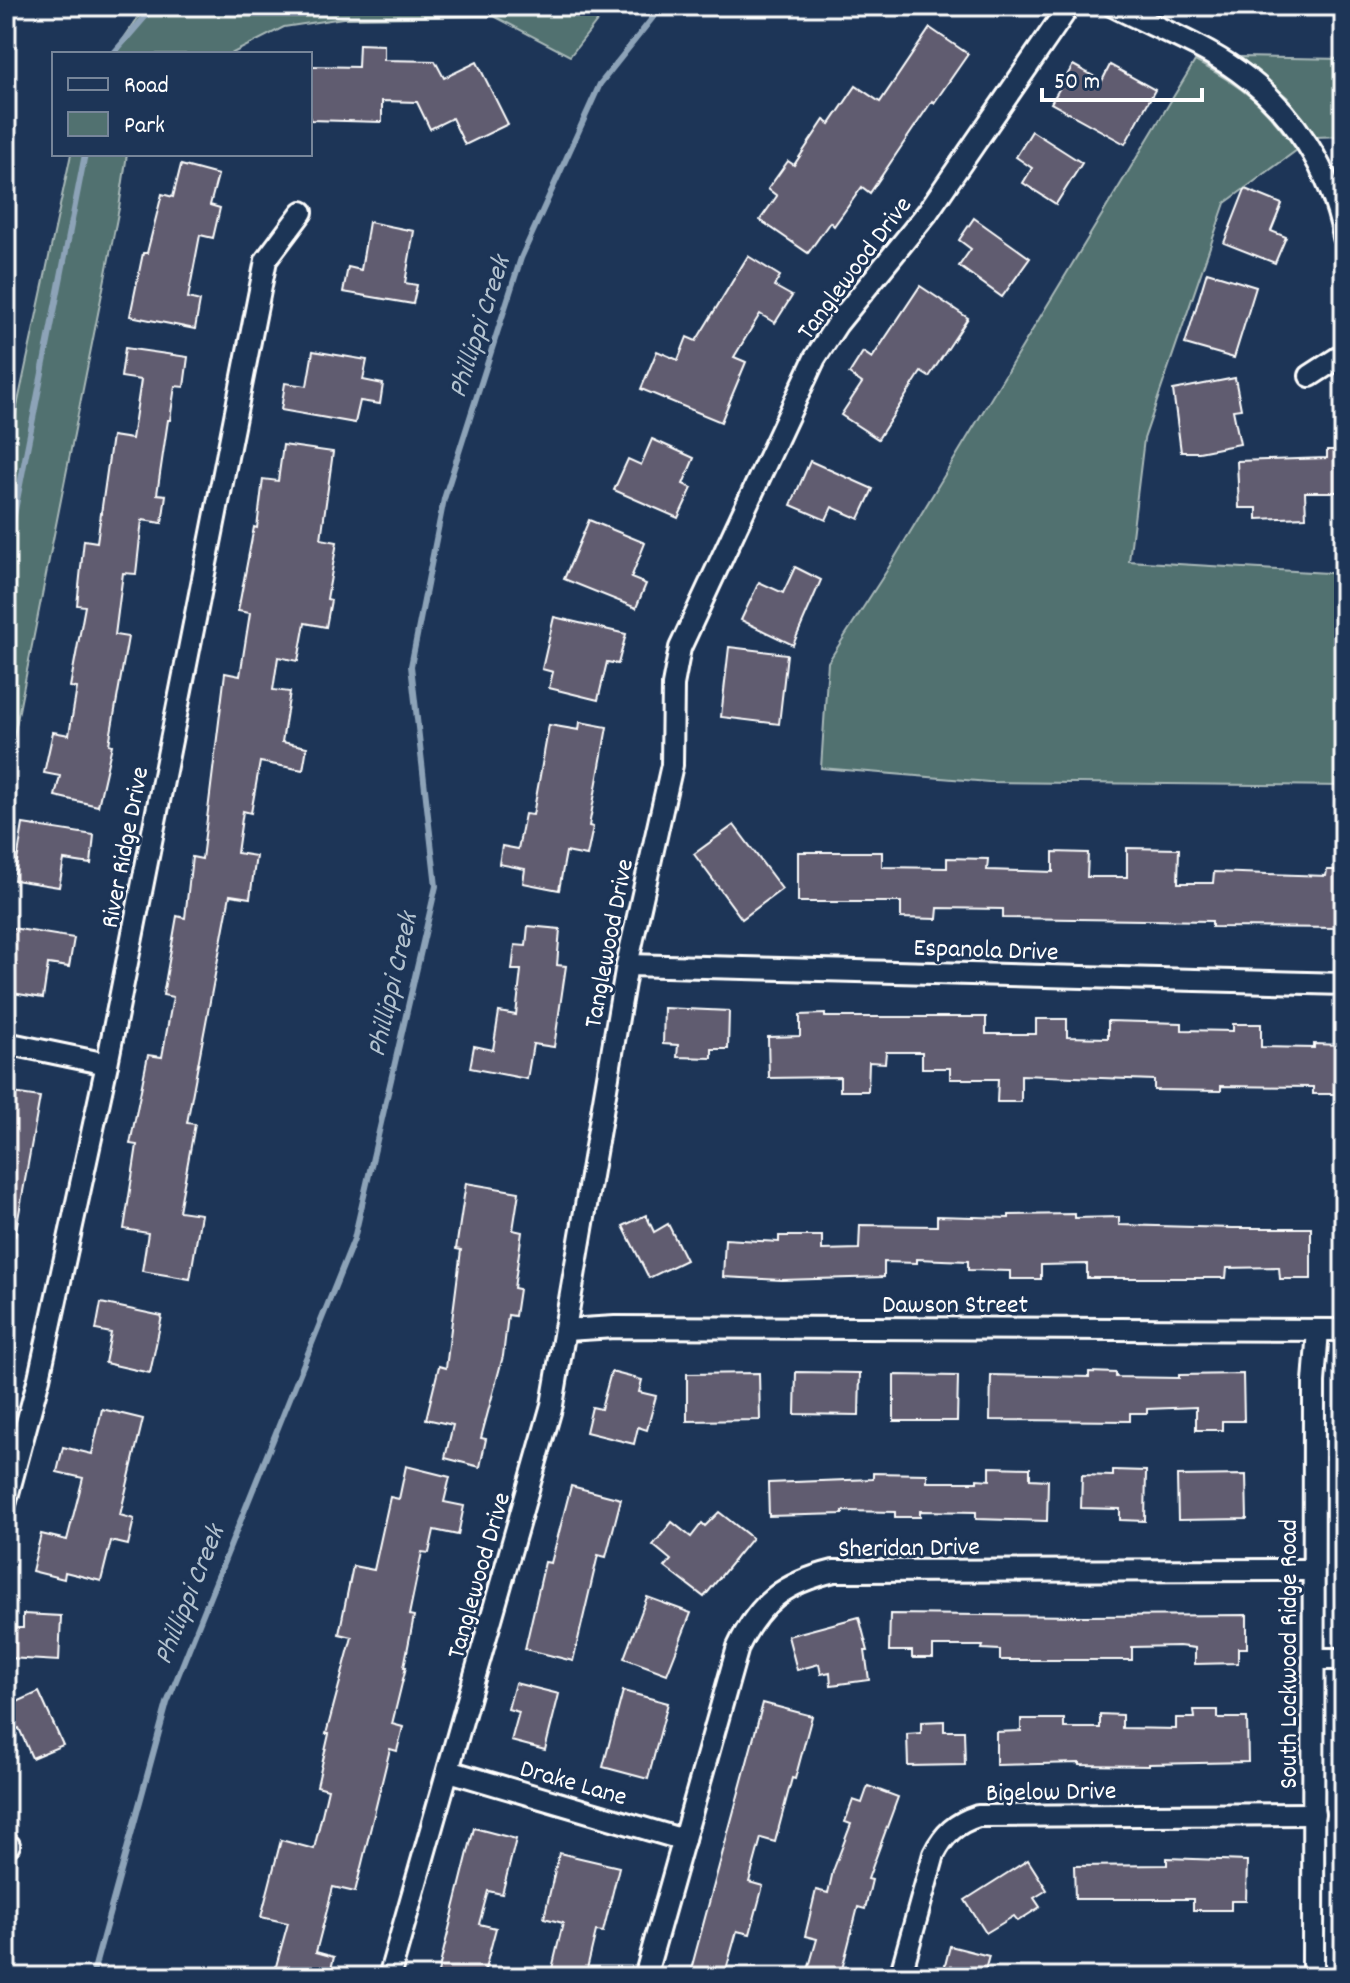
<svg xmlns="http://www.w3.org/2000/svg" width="1350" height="1983" viewBox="0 0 1350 1983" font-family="Dekko,sans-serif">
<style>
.green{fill:#517170;stroke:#a8b8b8;stroke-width:2}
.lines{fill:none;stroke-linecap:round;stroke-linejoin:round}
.stream{stroke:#8da3b8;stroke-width:6}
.building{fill:#615c70;stroke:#fff;stroke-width:2}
.minor-casing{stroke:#fff;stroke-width:26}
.minor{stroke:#1d3557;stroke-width:20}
.labels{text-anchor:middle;stroke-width:6;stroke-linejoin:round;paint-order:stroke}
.street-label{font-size:26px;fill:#fff;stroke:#1d3557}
.water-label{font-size:28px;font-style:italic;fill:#b3c2cf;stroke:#1d3557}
</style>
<rect width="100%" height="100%" fill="#1d3557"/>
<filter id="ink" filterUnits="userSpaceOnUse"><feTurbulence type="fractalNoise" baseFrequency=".0125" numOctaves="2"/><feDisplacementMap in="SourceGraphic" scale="16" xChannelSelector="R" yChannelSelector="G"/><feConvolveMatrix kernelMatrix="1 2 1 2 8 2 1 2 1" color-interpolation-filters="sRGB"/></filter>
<g filter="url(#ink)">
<g class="green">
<polygon points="162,6 609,6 570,56 494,16 343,18 284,27 231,54 113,54 142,12"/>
<polygon points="1240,57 1344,59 1344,136 1315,137 1288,98"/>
<path d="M1195 61C1244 86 1265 106 1297 150L1225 203 1144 439 1129 561 1344 574V786L989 782 821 768 828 662 886 572Z"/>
<polygon points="71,154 127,154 119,208 6,776 6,458"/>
</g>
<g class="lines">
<g class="stream">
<polyline points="640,6 660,8"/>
<polyline points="113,54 151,10 174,6"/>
<polyline points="6,556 85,154"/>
<polyline points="92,1977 167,1703 354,1239 436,886 411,666 444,499 521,258 600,84 662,6"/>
</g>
</g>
<g class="building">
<polygon points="930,28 968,54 934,103 932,101 870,193 862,187 834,226 830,222 808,253 760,220 777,196 768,189 788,161 794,165 824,120 830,124 856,86 880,102"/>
<polygon points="359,44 384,45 384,60 435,61 444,78 477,62 508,124 465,145 452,118 430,129 417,102 382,101 382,122 310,120 310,66 358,67"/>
<polygon points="1073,65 1102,81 1110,65 1155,90 1125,144 1051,103"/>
<polygon points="1032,131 1082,163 1056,204 1023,183 1032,168 1016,157"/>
<polygon points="181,165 218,175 210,205 220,208 213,238 200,235 188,298 200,301 195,329 130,316 143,253 147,253 162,194 173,197"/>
<polygon points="1245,189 1282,204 1271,231 1286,237 1275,263 1224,243"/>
<polygon points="974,218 1030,258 1002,297 959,266 971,249 959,240"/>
<polygon points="369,222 414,231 405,283 417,285 413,304 343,292 348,267 361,270"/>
<polygon points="748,256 780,276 774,286 792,296 775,323 760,314 734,357 746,362 721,422 641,389 657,351 678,360 687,337 696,341"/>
<polygon points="1207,272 1256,287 1234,358 1185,344"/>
<polygon points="920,286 968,318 929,377 921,372 878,439 841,415 862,383 849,374 863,352 872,358"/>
<polygon points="125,348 188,357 184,387 175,386 170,420 168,420 157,494 166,495 162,523 142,520 136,574 123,573 115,635 128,637 109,744 112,745 98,806 55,796 60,776 44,773 53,732 69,735 77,688 70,687 85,606 77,605 84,540 97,542 112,436 132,439 141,380 121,377"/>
<polygon points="313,351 367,360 363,380 383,384 380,404 360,401 355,423 281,410 285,383 307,386"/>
<polygon points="1235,378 1241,409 1233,410 1240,444 1199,452 1181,452 1173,390"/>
<polygon points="652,439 694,458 683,484 692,488 678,518 614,490 628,459 641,465"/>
<polygon points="283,445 333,452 321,539 337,542 327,599 331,600 326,627 305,623 298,661 278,657 273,690 290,692 282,742 307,747 303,770 260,762 251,813 243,811 237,853 256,856 250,898 230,895 187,1123 195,1124 179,1211 201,1214 190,1279 142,1271 148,1233 124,1229 137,1145 130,1144 148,1055 162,1057 173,997 163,995 177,916 185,918 192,857 202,859 225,673 240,676 250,613 238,611 254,527 257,528 263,479 278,481"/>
<polygon points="1327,450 1344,450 1344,492 1305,492 1306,517 1257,519 1257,508 1239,508 1237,461 1327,458"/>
<polygon points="810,461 873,489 859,519 832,507 826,520 791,505"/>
<polygon points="589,520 645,543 631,578 646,584 636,608 564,579"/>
<polygon points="795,567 821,580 793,645 741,620 759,582 783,593"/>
<polygon points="554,617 626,634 618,664 607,662 598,700 549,688 553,672 542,669"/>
<polygon points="729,647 787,654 779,724 721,717"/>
<polygon points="580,722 607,727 589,826 593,827 587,856 566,852 559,890 523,883 525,869 499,864 502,846 518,849 525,814 533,815 549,725 579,730"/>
<polygon points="23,824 94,835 91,864 64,860 59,887 14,880"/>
<polygon points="734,825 782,889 742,919 694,854"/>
<polygon points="1127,848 1179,849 1178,883 1213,883 1214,872 1326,876 1327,870 1344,870 1344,928 1212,927 1212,921 1003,918 1003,909 938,908 937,919 901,918 901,902 798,902 798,852 882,852 882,867 947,868 947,858 988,859 987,870 1053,872 1053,852 1088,853 1087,877 1127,877"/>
<polygon points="528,926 560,929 557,965 566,966 554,1047 533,1044 527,1079 470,1068 474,1046 493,1050 499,1012 516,1015 521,970 512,970 515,945 526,946"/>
<polygon points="6,927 74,938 69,967 48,964 43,998 6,992"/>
<polygon points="664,1008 729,1011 728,1049 712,1049 712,1058 677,1057 678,1045 663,1044"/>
<polygon points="825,1014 825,1017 986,1017 986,1034 1036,1034 1036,1019 1067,1019 1067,1037 1108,1038 1108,1021 1182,1023 1182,1030 1233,1031 1233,1024 1261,1024 1261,1047 1314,1048 1314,1044 1344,1045 1344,1094 1313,1094 1313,1087 1221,1086 1221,1091 1154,1090 1154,1080 1021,1075 1021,1102 997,1102 998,1079 950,1079 950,1068 922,1068 922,1052 886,1052 885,1063 869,1062 868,1091 840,1091 840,1077 769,1078 768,1037 800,1036 800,1015"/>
<polygon points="6,1092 40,1097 15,1236 6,1235"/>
<polygon points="466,1183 519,1192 513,1230 522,1232 514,1288 519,1289 515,1316 508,1315 503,1356 481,1438 486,1439 480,1467 445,1458 453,1425 426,1419 439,1366 446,1368 461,1250 456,1249"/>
<polygon points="1075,1214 1075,1218 1119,1217 1119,1225 1233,1228 1311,1228 1311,1279 1280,1279 1279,1267 1227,1268 1226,1278 1087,1278 1087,1264 1041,1265 1041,1279 1010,1279 1010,1271 968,1270 968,1261 917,1259 917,1263 884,1262 884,1277 782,1280 723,1277 725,1239 779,1242 779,1236 822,1236 822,1250 859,1249 860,1225 937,1226 937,1216 1009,1218 1009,1215"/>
<polygon points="646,1215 654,1232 668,1224 686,1260 649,1278 623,1226"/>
<polygon points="101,1303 162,1316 150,1373 105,1363 111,1333 96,1330"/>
<polygon points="611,1372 642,1380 639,1392 656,1396 647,1430 638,1427 634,1444 586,1432 592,1407 601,1409"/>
<polygon points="796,1372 860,1373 859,1415 795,1414"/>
<polygon points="1089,1372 1116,1373 1116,1377 1179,1378 1179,1375 1243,1374 1244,1421 1222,1421 1222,1430 1196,1430 1196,1407 1147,1409 1147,1413 1130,1413 1130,1421 990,1420 991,1375 1089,1377"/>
<polygon points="759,1373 760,1420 687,1421 687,1374"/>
<polygon points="894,1375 958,1376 957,1421 894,1421"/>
<polygon points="102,1409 143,1419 120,1515 134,1519 128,1545 111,1541 101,1581 65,1572 64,1579 32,1571 41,1534 67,1540 83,1478 57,1472 63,1447 92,1454"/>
<polygon points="406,1466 450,1477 444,1502 464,1506 458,1535 434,1530 429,1553 422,1552 409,1615 414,1616 404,1667 406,1667 392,1724 403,1727 397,1751 390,1749 355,1892 333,1887 316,1952 334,1957 329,1977 273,1977 288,1923 261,1917 281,1840 314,1849 328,1789 317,1786 329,1734 326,1734 352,1637 339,1634 353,1566 374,1570 390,1497 399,1499"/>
<polygon points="990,1467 1030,1468 1030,1479 1048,1480 1047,1521 976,1519 976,1512 920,1511 920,1517 895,1517 895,1512 843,1511 843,1514 769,1516 768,1483 873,1479 873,1473 927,1474 927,1482 977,1482 977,1479 990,1480"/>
<polygon points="1113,1470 1146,1471 1145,1521 1120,1520 1120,1509 1081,1508 1082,1475 1113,1476"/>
<polygon points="1246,1475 1247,1519 1178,1520 1177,1476"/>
<polygon points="571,1486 621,1499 606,1557 598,1555 573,1661 525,1649 545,1562 551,1563"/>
<polygon points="719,1512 752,1538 704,1597 665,1567 671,1560 653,1545 672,1522 691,1537 702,1523 705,1526"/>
<polygon points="647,1597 691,1613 667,1674 624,1658"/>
<polygon points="23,1614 61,1616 59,1661 8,1658 10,1628 23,1628"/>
<polygon points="890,1614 1083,1616 1247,1615 1247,1648 1238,1648 1238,1663 1195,1664 1195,1648 1179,1646 1132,1647 1132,1660 1000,1660 1000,1650 982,1649 983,1646 933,1646 933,1658 912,1658 912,1651 889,1651"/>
<polygon points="859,1617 868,1651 865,1651 869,1680 831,1685 830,1672 821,1674 819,1664 797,1670 788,1636"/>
<polygon points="515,1683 559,1694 545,1750 511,1741 519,1712 508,1709"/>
<polygon points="623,1691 668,1703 648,1779 603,1767"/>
<polygon points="39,1692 63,1745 32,1758 19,1728 6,1734 6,1707"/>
<polygon points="763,1703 812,1716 795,1779 792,1778 775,1842 761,1838 749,1882 763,1886 750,1934 737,1931 724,1977 689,1977"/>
<polygon points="1194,1710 1218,1710 1218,1718 1247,1718 1248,1762 1149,1764 1149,1766 1080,1765 1080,1763 996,1765 996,1732 1021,1731 1021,1719 1064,1719 1064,1728 1100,1728 1100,1714 1122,1715 1122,1728 1176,1729 1176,1718 1195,1718"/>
<polygon points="944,1721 944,1731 964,1731 965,1765 908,1766 907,1734 921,1733 921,1722"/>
<polygon points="868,1786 898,1797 868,1879 872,1880 865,1909 858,1907 840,1977 806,1977 817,1939 805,1936 816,1890 828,1893 833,1871 851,1824 845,1822 853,1800 862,1803"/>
<polygon points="474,1828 516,1839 502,1894 488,1891 479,1924 496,1928 483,1977 437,1977"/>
<polygon points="559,1853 619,1867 603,1932 596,1931 585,1977 550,1977 563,1923 544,1918"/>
<polygon points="1167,1858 1247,1861 1246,1901 1231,1901 1231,1910 1193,1910 1193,1899 1075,1899 1074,1866 1167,1865"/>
<polygon points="1028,1860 1047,1890 1034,1898 1040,1907 1018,1921 1014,1916 986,1933 965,1900"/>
<polygon points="950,1946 989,1956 983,1977 942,1977"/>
</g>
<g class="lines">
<g class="minor-casing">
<g id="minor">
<path d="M1113 6C1154 27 1200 44 1238 71 1293 110 1331 170 1344 237"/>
<polyline points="1310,376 1344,354"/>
<polyline points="627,965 1344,984"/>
<polyline points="6,1043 107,1064"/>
<polyline points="566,1330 615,1327 1344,1330"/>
<polyline points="6,1501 39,1378 107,1064 266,260 302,212"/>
<polyline points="1314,1659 1344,1659"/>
<polyline points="449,1771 684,1840"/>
<polyline points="6,1843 9,1845"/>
<polyline points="389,1977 552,1405 627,965 672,765 673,685 680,648 815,358 837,324 927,213 1069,6"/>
<path d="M645 1977 738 1647C760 1601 785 1583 834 1571L1313 1570"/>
<path d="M900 1977 934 1854C944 1834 956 1823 978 1816L1314 1814"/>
<polyline points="1313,1977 1314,1382 1318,1330"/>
</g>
</g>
<use href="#minor" class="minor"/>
</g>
</g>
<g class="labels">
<g class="street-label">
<text transform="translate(853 267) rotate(-53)" y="9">Tanglewood Drive</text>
<text transform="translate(123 847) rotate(-79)" y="9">River Ridge Drive</text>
<text transform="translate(607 943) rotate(-79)" y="9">Tanglewood Drive</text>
<text transform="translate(986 948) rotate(2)" y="9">Espanola Drive</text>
<text x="955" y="1312">Dawson Street</text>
<text transform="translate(909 1546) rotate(-1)" y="9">Sheridan Drive</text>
<text transform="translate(477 1575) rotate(-74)" y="9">Tanglewood Drive</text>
<text transform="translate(1287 1654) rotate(-90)" y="9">South Lockwood Ridge Road</text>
<text transform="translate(574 1781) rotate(16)" y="9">Drake Lane</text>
<text transform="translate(1051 1790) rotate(-1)" y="9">Bigelow Drive</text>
</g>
<g class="water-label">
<text transform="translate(477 326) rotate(-72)" y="10">Phillippi Creek</text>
<text transform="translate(390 984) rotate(-77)" y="10">Phillippi Creek</text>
<text transform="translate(187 1594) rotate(-68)" y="10">Phillippi Creek</text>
</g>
</g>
<rect width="1350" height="1983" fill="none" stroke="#1d3557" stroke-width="32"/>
<rect x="16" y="16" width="1318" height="1951" fill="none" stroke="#fff" stroke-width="3" filter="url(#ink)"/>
<rect x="52" y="52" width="260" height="104" fill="#1d3557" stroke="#77869a" stroke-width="2"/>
<rect x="68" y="78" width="40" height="12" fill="#1d3557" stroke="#77869a" stroke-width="2"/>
<text x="124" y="92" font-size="24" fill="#ffffff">Road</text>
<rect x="68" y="112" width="40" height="24" fill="#517170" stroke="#77869a" stroke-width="2"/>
<text x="124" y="132" font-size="24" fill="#ffffff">Park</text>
<path d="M1042 88v12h160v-12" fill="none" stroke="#ffffff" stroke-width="4"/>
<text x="1054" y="88" font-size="24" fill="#ffffff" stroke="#1d3557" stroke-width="6" paint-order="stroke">50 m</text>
</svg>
